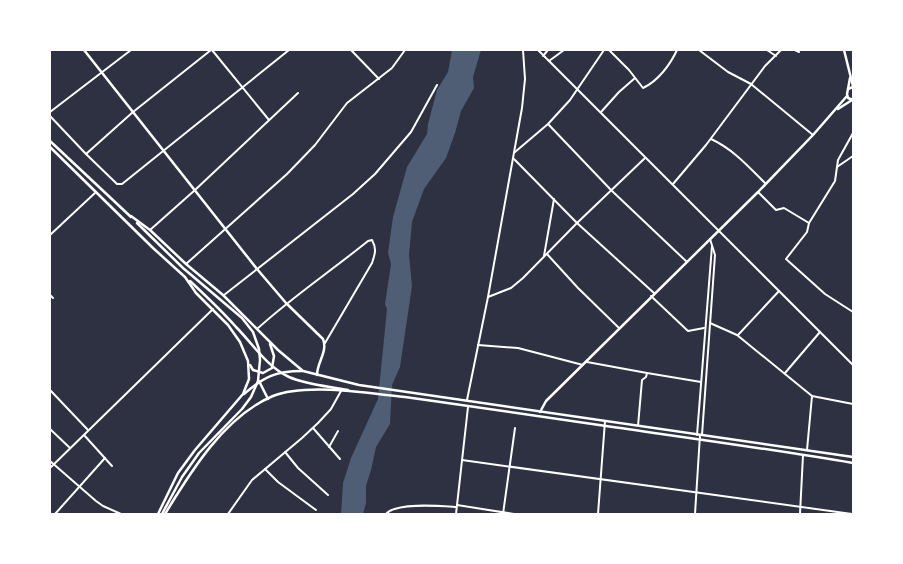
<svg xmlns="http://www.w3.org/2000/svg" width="903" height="564" viewBox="0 0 903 564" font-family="Figtree,sans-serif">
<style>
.water{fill:#4f5d75}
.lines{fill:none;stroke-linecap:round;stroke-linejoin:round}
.minor{stroke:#fff;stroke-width:2}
.tertiary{stroke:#fff;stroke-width:2}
.secondary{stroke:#fff;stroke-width:2.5}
.trunk{stroke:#fff;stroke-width:2.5}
</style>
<rect width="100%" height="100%" fill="#2d3142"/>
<polygon class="water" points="452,50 481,50 473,77 474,88 461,111 455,133 446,158 424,189 412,222 409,255 412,286 400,367 392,385 390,424 376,447 371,470 366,486 366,503 363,514 341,514 343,483 351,458 378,399 387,309 385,304 391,264 388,253 393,217 407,167 427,134 428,124 437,90 448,72"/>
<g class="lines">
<g class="minor">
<polyline points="212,50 269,120"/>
<polyline points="351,50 379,79"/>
<path d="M609 50 629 70 643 88C658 81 670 65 677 50"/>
<polyline points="699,50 728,72 751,84 813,135"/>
<polyline points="767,50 776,56"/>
<polyline points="795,50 799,52"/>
<polyline points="543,56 548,50"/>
<polyline points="549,61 564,50"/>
<polyline points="50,112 131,50"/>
<polyline points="601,112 619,92 635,78"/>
<polyline points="50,116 86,154 117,184 122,184 289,50"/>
<polyline points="548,124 611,190 687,262"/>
<polyline points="853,133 838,160 835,181 809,223 807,232 786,259 825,294 853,312"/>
<path d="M711 139C733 149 749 167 765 183"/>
<polyline points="515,152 548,124 570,100 604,50"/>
<polyline points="86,154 133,112 211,50"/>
<polyline points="514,159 577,223 654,293"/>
<polyline points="837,167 853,156"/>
<polyline points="673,184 706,145 765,66 781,50"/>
<polyline points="758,192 776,210 784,208 809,223"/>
<polyline points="150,230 195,190 298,93"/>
<polyline points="50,235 96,192"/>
<polyline points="547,254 578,288 619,328"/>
<polyline points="544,256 554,199"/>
<polyline points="186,264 287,174 315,145 347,103 392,68 405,50"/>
<polyline points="50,295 53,298"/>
<polyline points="224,295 353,194 375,174 411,132 437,85"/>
<polyline points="651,296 688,331 704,328"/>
<polyline points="488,297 511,288 523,278 577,223 645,158"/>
<polyline points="710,323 737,335 812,396 853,404"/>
<path d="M257 329C292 297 331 271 368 241L372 240C377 249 375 254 372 263L325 343"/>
<polyline points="738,335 779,291"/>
<polyline points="478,345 518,348 583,365"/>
<polyline points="587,362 647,373 646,377 642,380 638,426"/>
<polyline points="647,373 701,382"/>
<polyline points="785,373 820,332"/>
<polyline points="50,390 88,430"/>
<polyline points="313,428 340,459"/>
<polyline points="50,429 70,448"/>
<polyline points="84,435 112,466"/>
<polyline points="697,435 712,246"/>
<polyline points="702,435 715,255 710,239"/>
<polyline points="329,447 338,431"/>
<polyline points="807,450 812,396"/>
<polyline points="285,452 298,468 328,495"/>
<polyline points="462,460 852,514"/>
<polyline points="50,461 96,501 103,506 121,514"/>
<polyline points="265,469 278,482 316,510"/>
<polyline points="457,505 514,514"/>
<polyline points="55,514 105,458"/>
<polyline points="228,514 252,480 302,438 318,423 331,409 341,391"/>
<path d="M386 514C396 502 441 506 456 507"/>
<polyline points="456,514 468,407"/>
<polyline points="503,514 515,428"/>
<polyline points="598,514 605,421"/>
<polyline points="695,514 700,435"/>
<polyline points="800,514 803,455"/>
</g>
<g class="tertiary">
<polyline points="538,50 853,365"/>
<polyline points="467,400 488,297 522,108 525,79 523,50"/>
<polyline points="50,468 213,309"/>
</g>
<g class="secondary">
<path d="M84 50 257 269 286 303 323 339C328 352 317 362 317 375"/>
<polyline points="844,50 853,86"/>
<polyline points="853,87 848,89 847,94 848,98 853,100"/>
<polyline points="848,89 850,78"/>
<polyline points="838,109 852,100"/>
<polyline points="540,412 546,401 758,192 813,135 847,96"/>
</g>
<g class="trunk">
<polyline points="50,141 131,217"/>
<polyline points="50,147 153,248 185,277 196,293 228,325 240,342 248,361 249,379 243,394 195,450 178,473 158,514"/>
<polyline points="131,216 150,230 186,264 223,295 278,350 303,371 359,385 853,457"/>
<polyline points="137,223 183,268 242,318 253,332 259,349 260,360 258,381 251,397 242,409 199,453 182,477 162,514"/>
<path d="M190 281C206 296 222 311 236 327 253 344 266 366 289 377 307 385 328 386 348 390"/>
<polyline points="250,365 253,370 263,373 272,368 274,356 270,344"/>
<polyline points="259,381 268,399"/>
<path d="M244 394C264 377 275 371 302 371"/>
<path d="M165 514C191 471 225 416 273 396 307 382 376 394 412 398 477 407 542 417 606 426 689 438 771 449 853 463"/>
</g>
</g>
<rect width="903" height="564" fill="none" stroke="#ffffff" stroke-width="102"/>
</svg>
